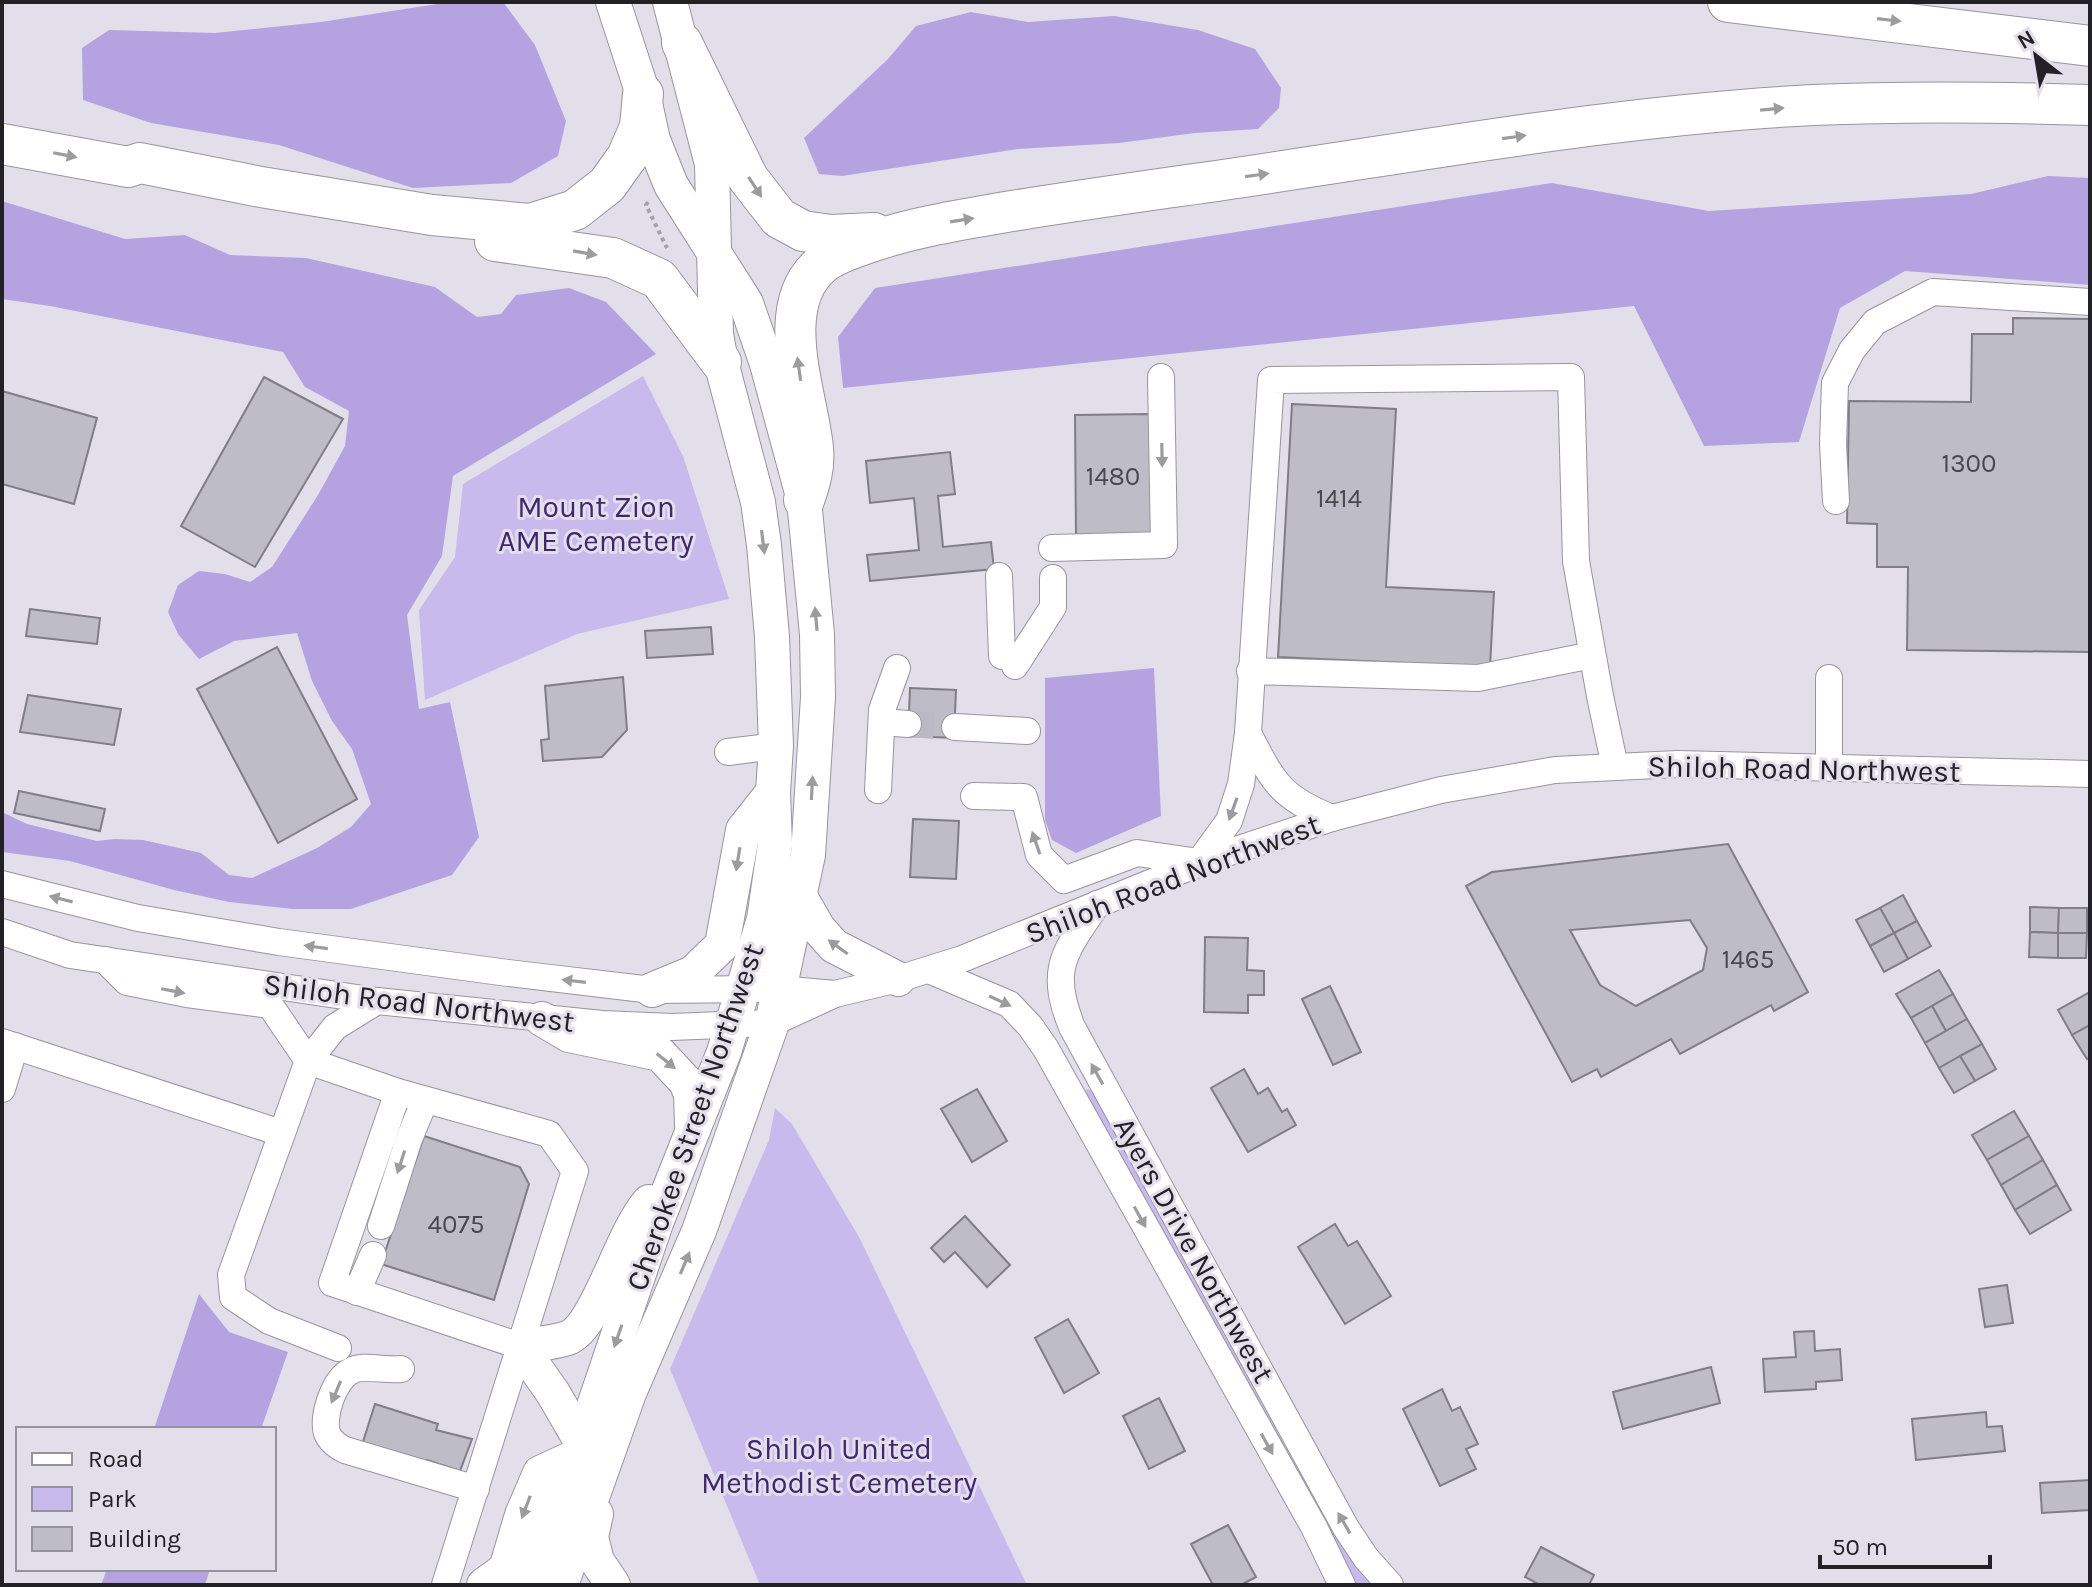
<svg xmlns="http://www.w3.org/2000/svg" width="2092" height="1587" viewBox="0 0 2092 1587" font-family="Karla,sans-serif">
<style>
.green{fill:#c8baec}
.forest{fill:#b5a3e1}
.building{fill:#bebcc7;stroke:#807d88;stroke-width:2;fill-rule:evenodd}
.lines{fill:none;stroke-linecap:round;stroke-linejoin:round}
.minor-tunnel{stroke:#bcb9c4;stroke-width:26;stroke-dasharray:26 13;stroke-linecap:butt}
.minor-casing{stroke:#97949f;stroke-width:28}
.major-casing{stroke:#97949f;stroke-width:36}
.highway-casing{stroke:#97949f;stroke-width:42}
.path{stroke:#a3a1ab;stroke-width:4;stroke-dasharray:4 4;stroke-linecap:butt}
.minor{stroke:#fff;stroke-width:26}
.major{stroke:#fff;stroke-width:34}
.highway{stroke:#fff;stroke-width:40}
.oneway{fill:#9c9b9d}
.labels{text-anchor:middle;stroke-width:6;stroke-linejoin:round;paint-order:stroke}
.number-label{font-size:26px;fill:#49484e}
.park-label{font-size:30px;fill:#42266f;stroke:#e2dfeb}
.street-label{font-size:30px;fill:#222126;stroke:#e2dfeb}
</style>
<rect width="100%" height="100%" fill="#e2dfeb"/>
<g class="green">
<polygon points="643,376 683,456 729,599 577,634 425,700 419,610 455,557 463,484"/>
<polygon points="1087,1089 1093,1091 1374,1585 1351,1585 1083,1094"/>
<polygon points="775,1108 792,1124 859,1237 1027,1585 760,1585 670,1369 769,1140"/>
</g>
<g class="forest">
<polygon points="450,2 503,2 535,45 566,121 558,156 511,183 413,188 279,145 151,123 83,100 82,48 109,30 215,33 321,22"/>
<polygon points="971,12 1028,22 1114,16 1198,30 1255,49 1281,88 1279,108 1258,129 1195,133 1119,143 1018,149 842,176 819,174 804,138 888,59 916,26"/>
<polygon points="2048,176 2090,178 2090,285 1905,271 1840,308 1799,442 1704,446 1634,306 843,388 838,337 875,288 1552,183 1709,211 1971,194"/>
<polygon points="2,201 125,239 185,235 230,255 306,258 435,287 477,317 501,314 516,295 569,288 606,302 656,354 453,476 442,556 407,615 419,709 450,702 479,837 452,875 351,909 293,909 229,902 174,890 70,861 2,852 2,812 27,824 97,841 114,839 143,840 201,853 229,875 252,878 317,848 351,827 371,804 352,749 332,721 312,681 297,633 234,641 199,659 178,634 168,612 178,585 199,571 225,574 250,582 272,567 318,495 345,446 349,411 305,387 283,352 50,306 2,299"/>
<polygon points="1154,668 1161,816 1076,853 1052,840 1045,820 1045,678"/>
<polygon points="199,1294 229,1332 288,1352 261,1429 154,1429"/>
<polygon points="107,1569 210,1569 205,1585 101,1585"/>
</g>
<g class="building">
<polygon points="2013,318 2090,319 2090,652 1907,650 1908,567 1877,567 1877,524 1847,523 1849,401 1971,402 1972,334 2013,334"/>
<polygon points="264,377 343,419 255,567 181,526"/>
<polygon points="2,391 97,418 74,504 2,484"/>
<polygon points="1292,404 1396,409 1386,587 1494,592 1490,667 1278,657"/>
<polygon points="1150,414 1152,536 1076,537 1075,415"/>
<polygon points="950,452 955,494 938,496 943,547 991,542 994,569 870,581 867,555 919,550 914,498 870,503 866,461"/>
<polygon points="30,609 100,618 97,644 26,636"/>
<polygon points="711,627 713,654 647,658 645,631"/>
<polygon points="277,647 357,799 278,843 197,689"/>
<polygon points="623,677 627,730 602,757 543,761 541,740 549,739 545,686"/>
<polygon points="910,688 956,690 954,738 908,736"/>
<polygon points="28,695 121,709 114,745 20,732"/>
<polygon points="19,791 105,809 100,831 14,813"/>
<polygon points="913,819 959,821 956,879 910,877"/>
<path d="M1728 844 1808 992 1774 1011 1771 1005 1680 1054 1671 1039 1601 1077 1597 1069 1572 1082 1466 886 1492 872ZM1690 920 1707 948 1703 970 1636 1006 1600 985 1570 930Z"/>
<polygon points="1903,895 1917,921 1894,933 1880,908"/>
<polygon points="2030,907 2059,908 2058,933 2030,932"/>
<polygon points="1880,908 1894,933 1870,946 1856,920"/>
<polygon points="2059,908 2087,908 2087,933 2058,933"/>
<polygon points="1917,921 1931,946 1908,959 1894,933"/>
<polygon points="2030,932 2058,933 2058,958 2029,957"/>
<polygon points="1894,933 1908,959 1884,972 1870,946"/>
<polygon points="2058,933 2087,933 2086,958 2058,958"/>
<polygon points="1205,937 1248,938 1247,970 1264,971 1264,995 1248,995 1248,1013 1204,1012"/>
<polygon points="1939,970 1953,994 1911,1018 1896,994"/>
<polygon points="1330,986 1361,1052 1333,1065 1302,999"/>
<polygon points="2090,992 2090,1025 2072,1035 2058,1010"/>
<polygon points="1953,994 1967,1019 1946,1031 1932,1006"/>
<polygon points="1932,1006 1946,1031 1925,1043 1911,1018"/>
<polygon points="1967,1019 1982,1044 1939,1068 1925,1043"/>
<polygon points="2090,1025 2090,1057 2087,1059 2072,1035"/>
<polygon points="1982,1044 1996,1069 1975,1081 1960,1056"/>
<polygon points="1960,1056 1975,1081 1954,1093 1939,1068"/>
<polygon points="1244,1069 1258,1094 1268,1088 1282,1112 1287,1109 1296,1125 1248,1152 1211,1088"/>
<polygon points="977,1089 1007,1141 972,1162 941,1109"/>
<polygon points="2014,1111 2029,1136 1987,1160 1972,1135"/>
<polygon points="424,1136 520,1167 529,1184 494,1300 381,1264"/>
<polygon points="2029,1136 2043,1160 2001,1185 1987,1160"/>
<polygon points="2043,1160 2057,1185 2015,1210 2001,1185"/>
<polygon points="2057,1185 2071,1210 2030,1234 2015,1210"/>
<polygon points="965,1216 1010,1265 987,1287 955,1252 944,1262 931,1248"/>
<polygon points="1335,1224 1348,1246 1357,1241 1391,1296 1345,1324 1298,1247"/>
<polygon points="2007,1285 2013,1323 1985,1327 1979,1289"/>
<polygon points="1068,1319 1099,1373 1064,1393 1035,1338"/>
<polygon points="1814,1331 1815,1351 1840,1349 1842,1380 1816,1382 1816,1389 1765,1392 1763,1359 1796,1357 1794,1332"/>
<polygon points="1711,1367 1720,1403 1623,1429 1613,1392"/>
<polygon points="1442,1389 1452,1411 1460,1407 1478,1444 1466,1449 1476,1469 1440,1486 1403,1409"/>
<polygon points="1159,1398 1185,1451 1149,1469 1123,1416"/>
<polygon points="375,1404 438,1424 436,1430 472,1439 460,1471 427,1460 422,1468 361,1448"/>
<polygon points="1986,1412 1987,1427 2002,1426 2005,1451 1916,1460 1912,1419"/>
<polygon points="2090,1480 2090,1510 2042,1513 2040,1483"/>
<polygon points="1228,1525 1256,1577 1241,1585 1213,1585 1191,1544"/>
<polygon points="1541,1547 1594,1575 1589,1585 1540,1585 1525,1577"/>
</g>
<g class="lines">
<polyline class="minor-tunnel" points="908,724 955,727"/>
<g class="minor-casing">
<g id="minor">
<polyline points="1836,501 1833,444 1835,383 1852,350 1875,322 1933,292 2090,302"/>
<polyline points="1052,548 1164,545 1161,377"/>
<polyline points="999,576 1002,656"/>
<polyline points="1015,666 1053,607 1053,578"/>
<polyline points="1250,671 1478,678 1592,655"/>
<polyline points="882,722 908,724"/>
<polyline points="955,727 1027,731"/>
<path d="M1248 733C1273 781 1279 797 1332 818"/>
<polyline points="728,752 776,746"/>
<polyline points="1829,766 1829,678"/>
<polyline points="878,790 882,710 897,668"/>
<polyline points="974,796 1024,797 1039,855 1064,880 1137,853 1199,862 1229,821 1241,784 1248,733 1271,380 1571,377 1576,561 1600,696 1615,767"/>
<polyline points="2,884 138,918 279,942 508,973 652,990 779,989 835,994"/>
<path d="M1097 904C1065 952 1048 968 1072 1027L1346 1528 1366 1558 1390 1585"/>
<polyline points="2,932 70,955 377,1001 602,1024 672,1027 772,1023 835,994 898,979 962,959 1212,858 1332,818 1441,790 1555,770 1677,764 2090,774"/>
<polyline points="105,960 127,982 187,994 270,1005 308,1061 398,1092 549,1134 575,1171 445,1585"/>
<polyline points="929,970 1009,1004 1030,1026 1046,1049 1314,1527 1342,1585"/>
<polyline points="2,1042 281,1133"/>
<polyline points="2,1089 15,1046"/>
<polyline points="398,1092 332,1283 520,1346"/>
<polyline points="381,1226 409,1139 425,1100"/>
<polyline points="357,1292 373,1255"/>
<polyline points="338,1348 269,1321 233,1297 231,1275 308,1061 335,1027 377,1001"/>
<path d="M401 1369C386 1371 362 1364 351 1371 334 1379 322 1416 327 1433 330 1441 337 1446 345 1450L476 1489"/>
</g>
</g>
<g class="major-casing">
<g id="major">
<polyline points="798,893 818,928 834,946 898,979"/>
<polyline points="652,990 693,973 722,945 743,830 773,792"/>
<polyline points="542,1019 569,1035 660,1054 686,1082 691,1094 692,1125"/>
<path d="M582 1443 553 1393 520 1346C536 1344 555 1343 570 1337 598 1323 622 1232 649 1202"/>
<polyline points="596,1514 591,1537 597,1561 613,1585"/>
<polyline points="484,1585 506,1569 522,1515 540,1473 577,1456"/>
<polyline points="528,1585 577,1456 656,1223 724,1052 764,919 775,844 773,792 776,746 772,637 764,545 758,502 721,362 716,334 712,164 670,2"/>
<polyline points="561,1585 629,1393 699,1231 772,1023 808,855 818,697 817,634 804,500 767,364 746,303 671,185 653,140 643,94 613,2"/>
</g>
</g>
<g class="highway-casing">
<g id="highway">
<polyline points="1728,2 2090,46"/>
<polyline points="682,43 748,178 779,218 803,231 830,235 874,233"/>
<polyline points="2,144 128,167 140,163 261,187 432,215 530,224 575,210 607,185 627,157 640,127 643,94"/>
<polyline points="495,241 613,258 659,279 721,362"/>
<path d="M804 500C810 483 815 467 813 448 808 395 771 306 822 264 835 253 854 248 871 242 914 227 960 220 1006 212 1061 203 1117 195 1173 187 1386 158 1598 116 1813 105 1906 101 1998 102 2090 105"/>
</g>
</g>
<polyline class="path" points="648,202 646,205 667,248"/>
<use href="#minor" class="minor"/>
<use href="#major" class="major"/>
<use href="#highway" class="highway"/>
</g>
<defs><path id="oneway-solid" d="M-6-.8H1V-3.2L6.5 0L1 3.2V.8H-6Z" transform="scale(2)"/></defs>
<g class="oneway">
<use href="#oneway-solid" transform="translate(1889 20) rotate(7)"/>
<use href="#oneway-solid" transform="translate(1772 109) rotate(-5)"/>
<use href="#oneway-solid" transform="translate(1514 137) rotate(-8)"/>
<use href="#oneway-solid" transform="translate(65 155) rotate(11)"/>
<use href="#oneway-solid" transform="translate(1257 175) rotate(-8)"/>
<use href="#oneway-solid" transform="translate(755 187) rotate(57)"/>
<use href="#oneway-solid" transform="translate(962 220) rotate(-9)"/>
<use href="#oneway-solid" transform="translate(585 253) rotate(10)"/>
<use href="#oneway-solid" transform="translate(799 369) rotate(-98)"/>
<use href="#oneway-solid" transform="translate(1162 455) rotate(89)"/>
<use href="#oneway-solid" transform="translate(763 542) rotate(83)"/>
<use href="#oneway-solid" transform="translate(816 619) rotate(-95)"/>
<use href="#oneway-solid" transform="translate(812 788) rotate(-87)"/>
<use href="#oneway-solid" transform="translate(1233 809) rotate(110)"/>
<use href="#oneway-solid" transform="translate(1036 843) rotate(-109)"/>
<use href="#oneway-solid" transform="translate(738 859) rotate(99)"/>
<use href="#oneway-solid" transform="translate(61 899) rotate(-166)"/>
<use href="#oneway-solid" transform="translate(316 947) rotate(-172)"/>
<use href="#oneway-solid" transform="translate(838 947) rotate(-144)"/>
<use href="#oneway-solid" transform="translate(574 981) rotate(-173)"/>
<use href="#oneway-solid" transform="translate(173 991) rotate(11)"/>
<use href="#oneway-solid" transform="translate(1000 1001) rotate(25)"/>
<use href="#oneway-solid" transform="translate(666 1061) rotate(39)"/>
<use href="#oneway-solid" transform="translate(1097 1074) rotate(-119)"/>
<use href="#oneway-solid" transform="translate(401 1162) rotate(108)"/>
<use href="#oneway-solid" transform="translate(1140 1217) rotate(61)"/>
<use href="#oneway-solid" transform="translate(685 1263) rotate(-67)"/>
<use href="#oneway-solid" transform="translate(618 1336) rotate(109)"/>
<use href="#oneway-solid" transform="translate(336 1392) rotate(113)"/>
<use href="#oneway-solid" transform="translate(1267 1444) rotate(61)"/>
<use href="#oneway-solid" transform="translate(526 1507) rotate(111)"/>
<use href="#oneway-solid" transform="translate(1344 1523) rotate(-120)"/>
</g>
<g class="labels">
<g class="number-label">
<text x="1969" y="472">1300</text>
<text x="1113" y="485">1480</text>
<text x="1339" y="507">1414</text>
<text x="1748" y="968">1465</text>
<text x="456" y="1233">4075</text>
</g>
<g class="park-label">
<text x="596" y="517">Mount Zion<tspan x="596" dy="34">AME Cemetery</tspan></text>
<text x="839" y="1459">Shiloh United<tspan x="839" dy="34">Methodist Cemetery</tspan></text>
</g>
<g class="street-label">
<text transform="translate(1804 769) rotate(1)" y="10">Shiloh Road Northwest</text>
<text transform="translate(1173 879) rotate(-21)" y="10">Shiloh Road Northwest</text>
<text transform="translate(419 1003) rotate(7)" y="10">Shiloh Road Northwest</text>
<text transform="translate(695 1117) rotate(-71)" y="10">Cherokee Street Northwest</text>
<text transform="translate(1194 1250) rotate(61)" y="10">Ayers Drive Northwest</text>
</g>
</g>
<rect width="2092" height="1587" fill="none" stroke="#222126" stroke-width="8"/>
<rect x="16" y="1427" width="260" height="144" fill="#e2dfeb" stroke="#95939c" stroke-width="2"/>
<rect x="32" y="1453" width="40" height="12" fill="#ffffff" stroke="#95939c" stroke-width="2"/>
<text x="88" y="1467" font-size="24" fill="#222126">Road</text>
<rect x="32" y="1487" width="40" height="24" fill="#c8baec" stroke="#95939c" stroke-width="2"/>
<text x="88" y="1507" font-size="24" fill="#222126">Park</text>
<rect x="32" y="1527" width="40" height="24" fill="#bebcc7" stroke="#95939c" stroke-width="2"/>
<text x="88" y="1547" font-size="24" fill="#222126">Building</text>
<g transform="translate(2036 56) rotate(329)" stroke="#e2dfeb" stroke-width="6" paint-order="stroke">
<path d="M0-6L14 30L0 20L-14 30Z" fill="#222126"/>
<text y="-12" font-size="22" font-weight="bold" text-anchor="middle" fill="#222126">N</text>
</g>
<path d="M1820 1555v12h170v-12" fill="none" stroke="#222126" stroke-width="4"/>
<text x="1832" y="1555" font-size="24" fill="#222126" stroke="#e2dfeb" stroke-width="6" paint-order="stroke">50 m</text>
</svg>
